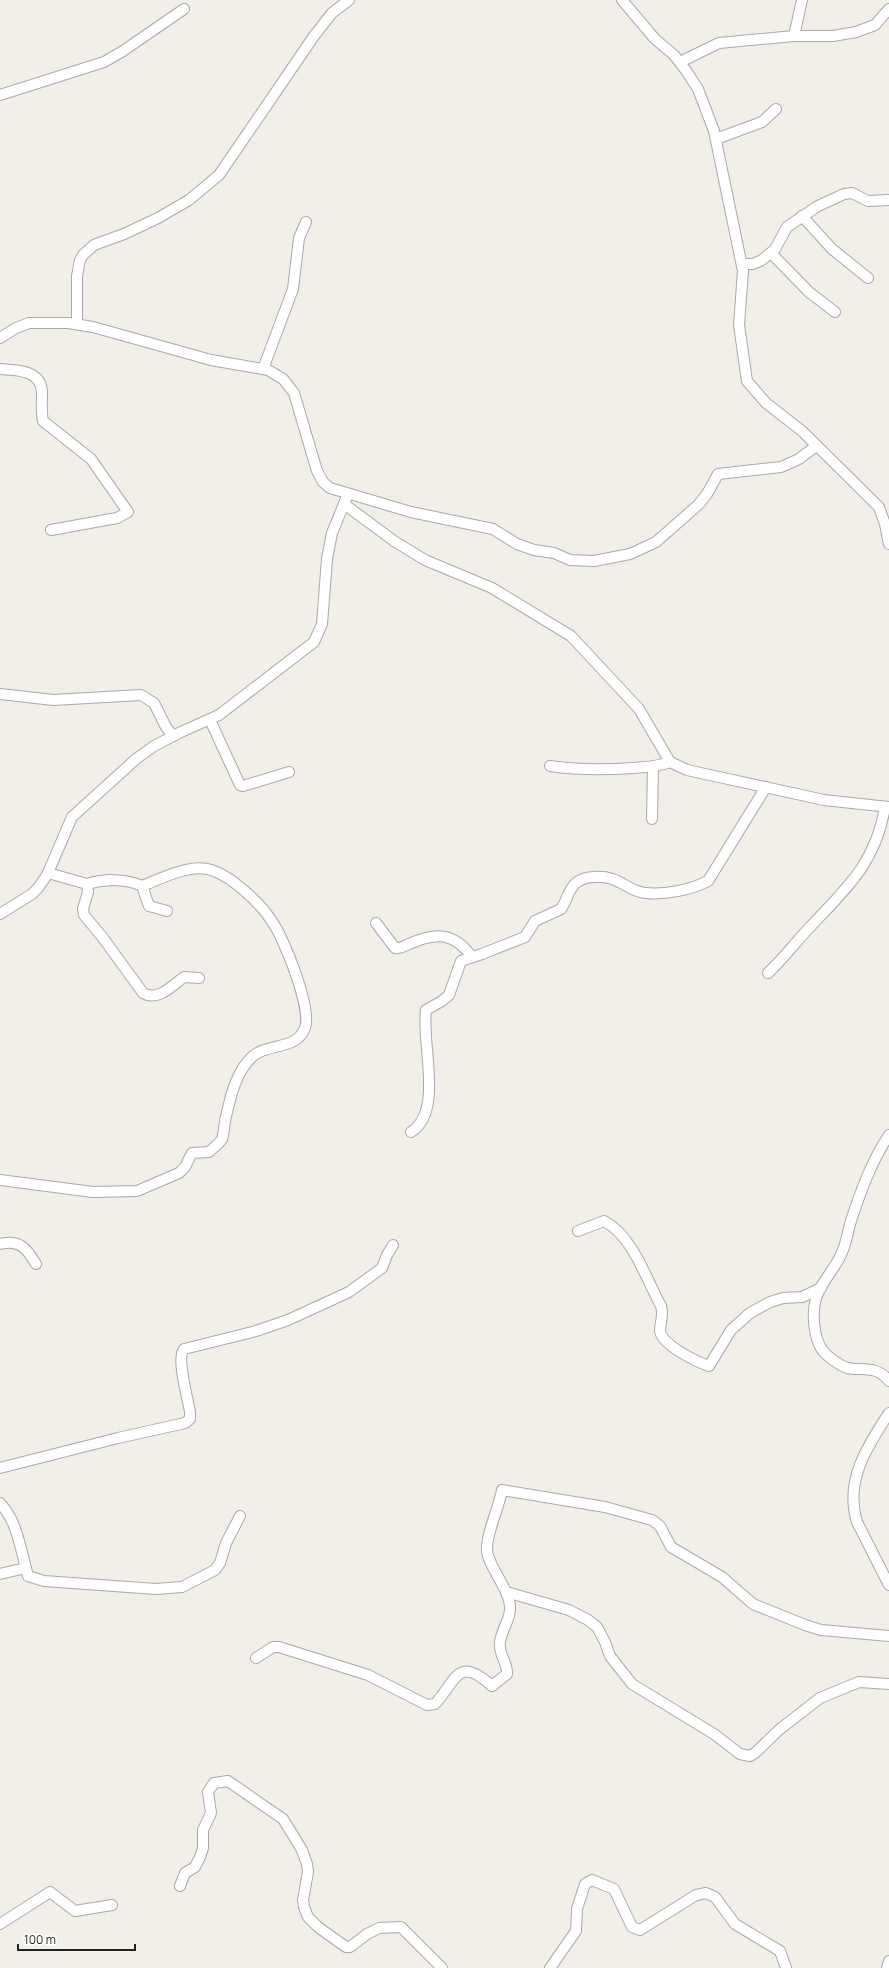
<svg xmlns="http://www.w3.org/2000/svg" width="889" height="1968" viewBox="0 0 889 1968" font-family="Manrope,sans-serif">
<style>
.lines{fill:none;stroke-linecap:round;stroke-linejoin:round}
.minor-casing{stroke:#a9a9a9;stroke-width:12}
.minor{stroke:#fff;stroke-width:10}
</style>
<rect width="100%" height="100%" fill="#f2efe9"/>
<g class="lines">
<g class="minor-casing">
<g id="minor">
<polyline points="622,0 655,39 674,55 687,72 698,89 714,131 743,271 739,325 747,381 766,403 802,431 879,507 885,524 889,544"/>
<polyline points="794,36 802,0"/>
<polyline points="680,62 719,43 794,36 833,36 856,32 875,25 889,9"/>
<polyline points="0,95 104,62 123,51 184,9"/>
<polyline points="716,139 762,122 776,109"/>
<polyline points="802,216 832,249 868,278"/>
<polyline points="771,253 809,292 835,312"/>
<polyline points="742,264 753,264 762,260 775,249 787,227 818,206 844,194 852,193 868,201 889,200"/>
<polyline points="77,324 77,276 80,260 83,255 94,245 124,234 158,218 189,200 219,175 314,36 332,13 349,0"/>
<polyline points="0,338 16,328 29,323 68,323 93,327 211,360 268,370 283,379 294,393 317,471 323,482 330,488 411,512 493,529 517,544 534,550 554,553 570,560 594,561 630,554 656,542 698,505 707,494 718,474 781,467 799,459 816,446"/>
<path d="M0 369C17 370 41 370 42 392 42 402 41 412 43 421L91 459 128 512 117 518 51 530"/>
<polyline points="263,369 293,289 299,238 306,222"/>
<polyline points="344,504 394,541 425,560 492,588 571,636 639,709 670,762 687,770 824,800 889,807"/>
<polyline points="0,694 53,700 141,695 154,703 166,727 173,736"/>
<polyline points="210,720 240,785 243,786 289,772"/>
<path d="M550 766C578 770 605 770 633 768 646 767 657 767 670 762"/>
<polyline points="652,819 653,767"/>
<path d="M48 873 87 884 88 892 83 909 84 915 103 938 143 993C158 1002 173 985 184 977L199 978"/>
<path d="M87 884C104 879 125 878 142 886L149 906 167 911"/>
<polyline points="0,914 32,894 38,888 47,875 72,817 136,759 154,746 181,732 219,715 314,642 322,624 327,559 332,533 346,499"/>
<path d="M376 923 395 948C401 949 404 946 409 944 436 932 454 932 472 957"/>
<path d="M768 973C783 959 795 943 809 928 846 889 876 863 885 807"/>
<path d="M411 1132C444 1111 421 1044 426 1010L442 1001 449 995 461 961 482 954 525 937 535 921 561 909C567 901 568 889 576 883 581 879 588 877 594 877 620 875 626 891 645 893 664 895 691 890 708 881L766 787"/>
<path d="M889 1135C871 1162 860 1193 850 1224 848 1233 846 1242 843 1250 837 1267 822 1280 816 1298 812 1312 813 1338 823 1351 828 1357 839 1365 847 1368 862 1371 877 1365 889 1381"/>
<path d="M0 1180 93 1192 137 1191 179 1173 185 1167 192 1153 209 1152C213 1148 219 1144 222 1139 224 1134 224 1127 225 1121 230 1099 235 1072 253 1056 268 1043 297 1050 305 1028 312 1009 284 937 271 920 261 904 232 877 214 871 191 862 163 878 142 886"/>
<path d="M578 1231 604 1221C633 1236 646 1279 661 1306 664 1315 660 1322 660 1331 662 1345 697 1362 709 1366L731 1330 750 1313 770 1302 783 1298 802 1297 821 1288"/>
<path d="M0 1244C20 1239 27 1249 36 1264"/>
<path d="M889 1413C868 1445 844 1481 857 1522L889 1585"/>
<path d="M0 1468 118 1438 185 1423 190 1419V1412C188 1399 176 1358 184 1349L256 1331 288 1320 349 1292 382 1268 387 1255 393 1245"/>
<path d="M0 1503C18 1522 21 1552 28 1576L44 1581 156 1589 182 1587 215 1570 220 1563 226 1543 240 1516"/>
<polyline points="0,1574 26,1568"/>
<polyline points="506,1592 569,1610 588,1620 597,1627 605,1642 610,1656 632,1684 714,1734 740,1754 750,1756 755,1753 780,1729 820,1698 859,1682 889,1684"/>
<path d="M256 1658 273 1647H279L368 1675 427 1705 435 1704C457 1680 457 1655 492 1686L507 1674C508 1663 498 1654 500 1642 502 1626 515 1616 508 1597 504 1584 487 1562 487 1550 486 1534 499 1508 502 1490L605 1507 652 1520 660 1526 671 1547 722 1577 753 1604 805 1625 821 1630 889 1636"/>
<polyline points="180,1886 185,1873 195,1867 200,1857 203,1848 203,1830 211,1813 208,1792 214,1783 228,1781 283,1819 302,1850 307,1864 308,1872 303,1900 304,1907 308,1917 318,1927 346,1947 350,1947 367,1934 379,1928 401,1927 442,1968"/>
<polyline points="0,1924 50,1892 75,1911 112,1905"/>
<polyline points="550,1968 576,1931 577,1909 585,1884 592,1880 614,1889 632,1927 640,1930 696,1895 706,1893 715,1897 735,1924 780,1951 786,1968"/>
<polyline points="887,1968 889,1961"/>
</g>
</g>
<use href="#minor" class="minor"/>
</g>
<path d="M18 1944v6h117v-6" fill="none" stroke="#222222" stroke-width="2"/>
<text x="24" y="1944" font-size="12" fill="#222222" stroke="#ffffff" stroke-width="3" paint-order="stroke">100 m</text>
</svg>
